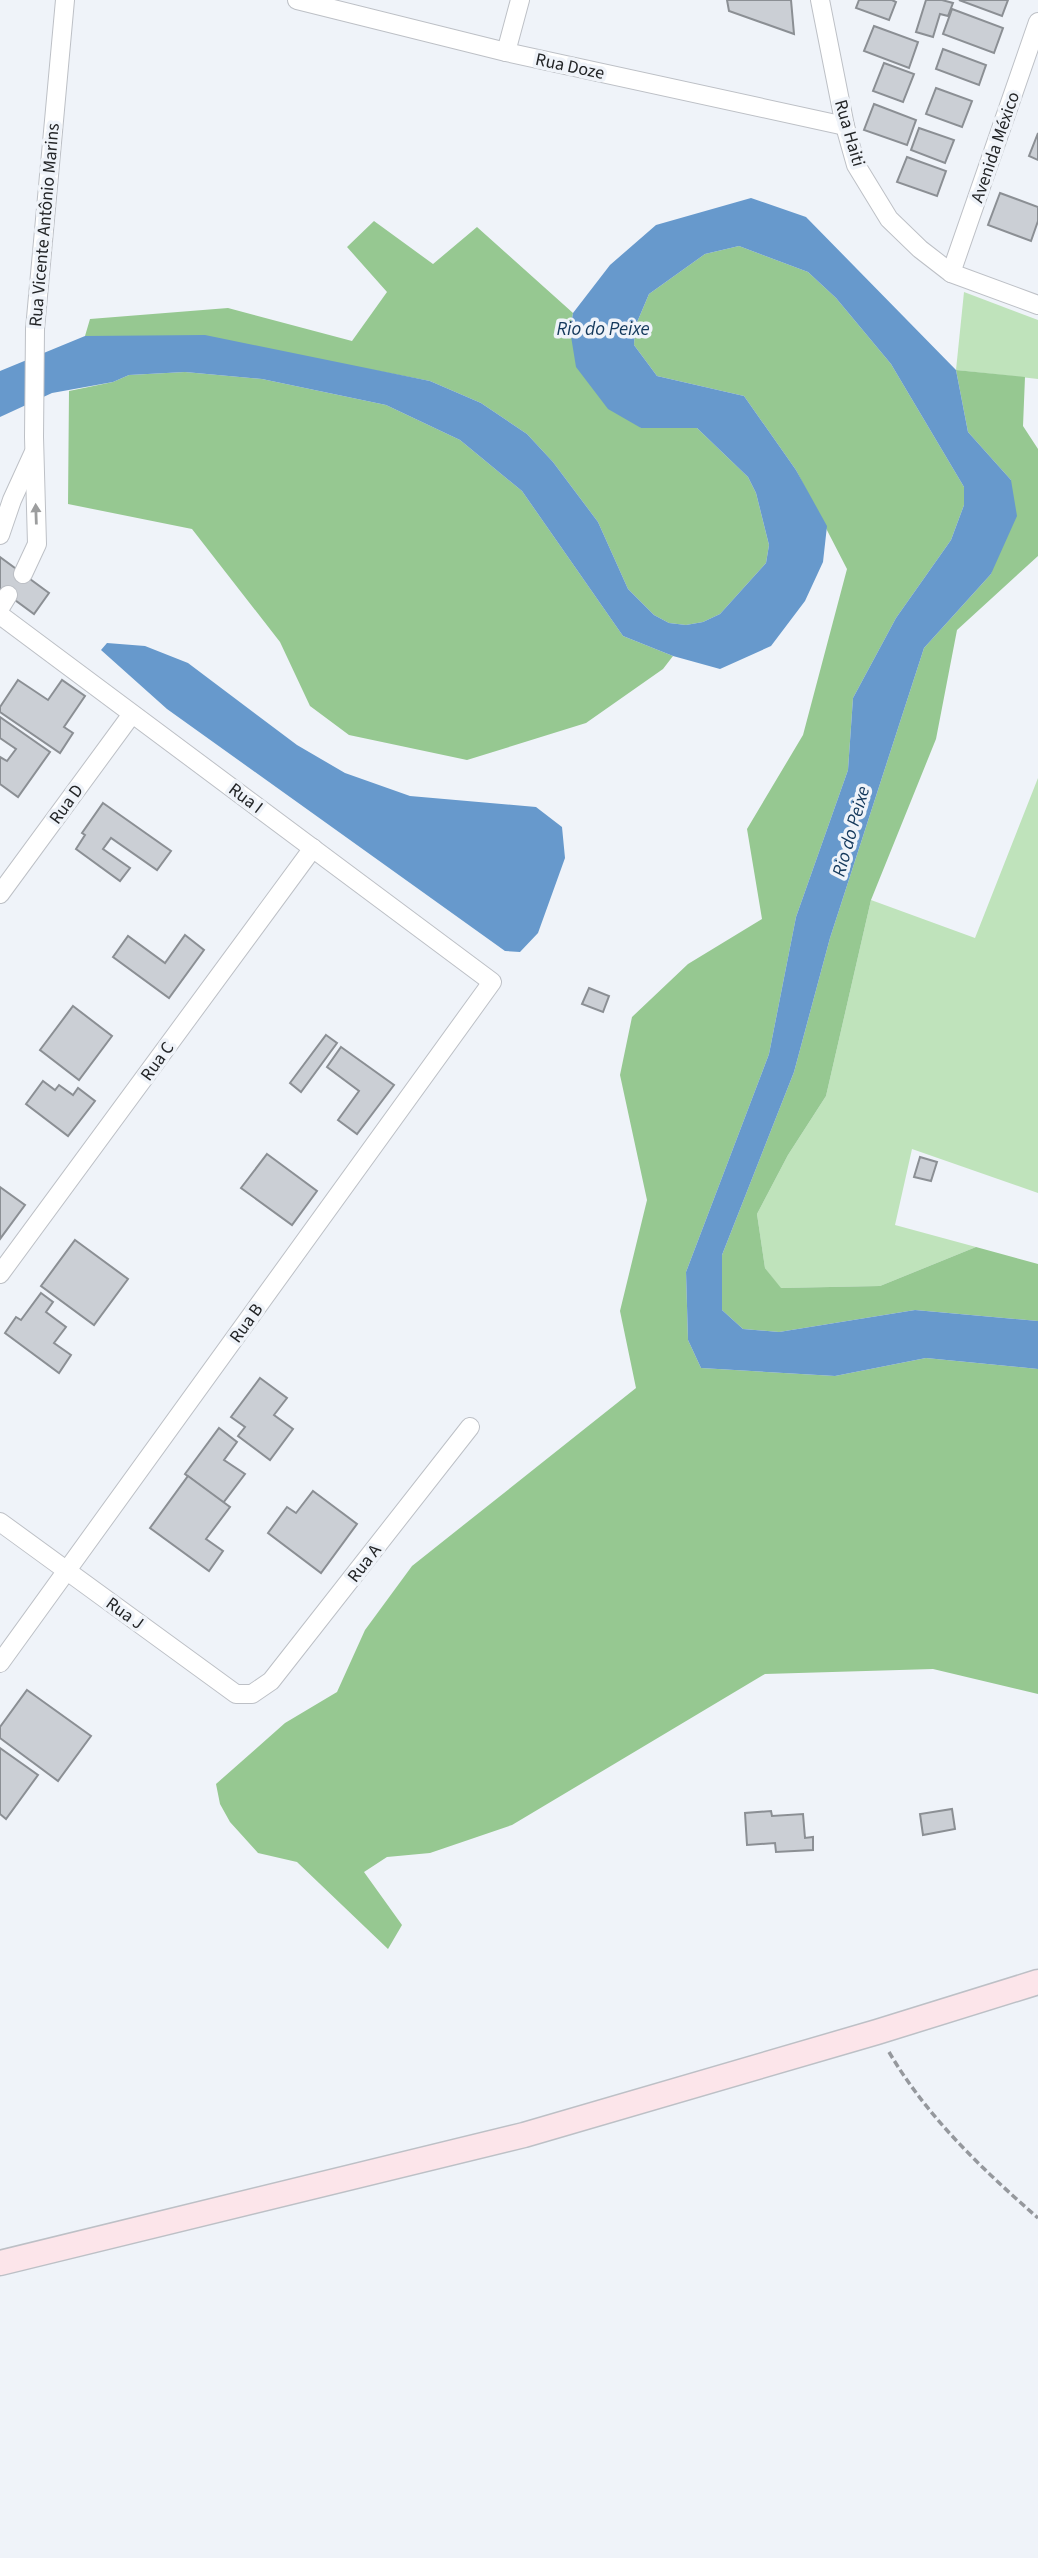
<svg xmlns="http://www.w3.org/2000/svg" width="1038" height="2558" viewBox="0 0 1038 2558" font-family="'Source Sans 3',sans-serif">
<style>
.green{fill:#bfe3bb}
.forest{fill:#96c891}
.water{fill:#6799cc}
.building{fill:#cbcfd5;stroke:#8b8f94;stroke-width:2}
.lines{fill:none;stroke-linecap:round;stroke-linejoin:round}
.street-casing{stroke:#bdc0c6;stroke-width:20}
.secondary-casing{stroke:#bdc0c6;stroke-width:27}
.path{stroke:#95989d;stroke-width:3.5;stroke-dasharray:7 3.5;stroke-linecap:butt}
.street{stroke:#fff;stroke-width:18}
.secondary{stroke:#fce5ea;stroke-width:24}
.oneway{fill:#9c9d9e}
.labels{text-anchor:middle;stroke-width:7;stroke-linejoin:round;paint-order:stroke}
.street-label{font-size:18px;fill:#232527;stroke:#eff3f9}
.water-label{font-size:19px;font-style:italic;fill:#13385b;stroke:#eff3f9}
</style>
<rect width="100%" height="100%" fill="#eff3f9"/>
<g class="green">
<polygon points="964,292 1038,320 1038,379 956,370"/>
<polygon points="1038,778 1038,1193 912,1149 895,1225 976,1247 880,1286 780,1288 765,1268 757,1214 788,1155 826,1096 871,900 975,938"/>
</g>
<g class="forest">
<polygon points="374,221 433,264 477,227 573,313 570,330 641,428 697,428 748,477 756,493 769,545 766,563 720,614 703,622 686,625 669,623 654,615 628,589 598,522 553,462 527,434 481,403 430,381 331,362 85,336 90,319 228,308 352,341 387,292 347,247"/>
<polygon points="739,246 808,272 836,298 891,364 964,487 964,505 951,540 896,618 853,698 848,770 796,917 769,1054 686,1272 688,1340 701,1368 835,1376 926,1358 1038,1369 1038,1694 933,1669 765,1674 512,1825 430,1853 387,1857 364,1872 402,1925 388,1949 297,1862 258,1853 230,1822 220,1804 216,1784 285,1723 337,1692 365,1630 412,1566 636,1388 620,1311 647,1200 620,1075 632,1017 688,964 762,919 747,829 803,735 847,569 796,470 744,396 657,376 634,345 635,327 649,294 705,254"/>
<polygon points="956,370 1025,377 1023,426 1038,449 1038,556 957,630 936,739 871,900 826,1096 788,1155 757,1214 765,1268 781,1288 880,1286 976,1247 1038,1264 1038,1321 915,1310 779,1332 743,1329 722,1310 722,1255 794,1072 830,938 924,648 991,574 1011,480 968,432"/>
<polygon points="185,372 262,379 386,405 460,440 522,491 623,636 673,656 663,669 586,723 467,760 349,735 310,706 280,642 192,529 68,504 69,391 113,382 129,375"/>
</g>
<g class="water">
<polygon points="751,198 806,217 956,370 968,432 1011,480 1017,516 991,574 924,648 830,938 794,1072 722,1255 722,1310 743,1329 779,1332 915,1310 1038,1321 1038,1369 926,1358 835,1376 701,1368 688,1340 686,1272 769,1054 796,917 848,770 853,698 896,618 951,540 964,505 964,487 891,364 836,298 808,272 739,246 705,254 649,294 635,327 634,345 657,376 744,396 796,470 827,526 823,562 805,601 771,646 720,669 673,656 623,636 522,491 460,440 386,405 262,379 185,372 129,375 113,382 52,393 0,417 0,371 85,336 205,335 430,381 481,403 527,434 553,462 598,522 628,589 654,615 669,623 686,625 703,622 720,614 766,563 769,545 756,493 748,477 697,428 641,428 608,409 576,367 570,330 573,313 610,265 656,225"/>
<polygon points="107,643 145,646 188,663 297,745 345,773 410,796 536,807 562,827 565,858 538,933 520,952 505,951 167,709 101,650"/>
</g>
<g class="building">
<polygon points="727,0 791,0 794,34 729,11"/>
<polygon points="859,0 892,0 896,2 889,20 856,8"/>
<polygon points="926,0 942,0 953,3 948,16 940,14 933,37 916,32"/>
<polygon points="959,0 1008,0 1002,16"/>
<polygon points="952,9 1003,28 994,53 943,34"/>
<polygon points="874,26 918,42 909,68 864,51"/>
<polygon points="943,49 986,65 979,85 936,69"/>
<polygon points="884,63 914,74 903,102 873,91"/>
<polygon points="936,88 972,101 962,127 926,114"/>
<polygon points="874,104 916,120 907,145 864,130"/>
<polygon points="919,128 954,140 945,163 911,150"/>
<polygon points="1038,133 1038,160 1029,156"/>
<polygon points="907,157 946,171 937,196 897,182"/>
<polygon points="1000,193 1038,207 1038,221 1031,241 988,225"/>
<polygon points="0,557 49,593 34,614 0,589"/>
<polygon points="18,680 48,700 62,680 85,696 64,727 73,733 60,753 0,712 0,707"/>
<polygon points="0,717 50,752 18,797 0,784 0,757 7,761 16,749 0,738"/>
<polygon points="103,803 171,851 157,870 111,838 103,849 130,868 120,881 76,849 85,835 82,833"/>
<polygon points="185,935 204,950 169,998 113,957 128,936 165,963"/>
<polygon points="589,988 609,996 603,1012 582,1004"/>
<polygon points="73,1006 112,1036 79,1080 40,1050"/>
<polygon points="326,1035 337,1043 301,1092 290,1083"/>
<polygon points="341,1047 394,1085 357,1134 338,1120 359,1091 327,1067"/>
<polygon points="43,1081 55,1090 59,1085 73,1095 78,1088 95,1101 68,1136 26,1104"/>
<polygon points="267,1154 317,1191 292,1225 241,1188"/>
<polygon points="920,1157 937,1162 931,1181 914,1177"/>
<polygon points="0,1187 25,1205 0,1239"/>
<polygon points="75,1240 128,1279 94,1325 41,1286"/>
<polygon points="41,1293 53,1302 46,1312 66,1327 54,1343 71,1355 59,1373 5,1333 16,1317 21,1320"/>
<polygon points="260,1378 287,1398 274,1415 293,1429 270,1460 238,1436 245,1427 231,1417"/>
<polygon points="219,1428 237,1442 224,1460 245,1474 223,1503 185,1474"/>
<polygon points="188,1476 230,1507 206,1539 223,1551 209,1571 150,1528"/>
<polygon points="313,1491 357,1524 321,1573 268,1533 287,1507 296,1513"/>
<polygon points="27,1690 91,1736 58,1781 0,1738 0,1727"/>
<polygon points="0,1748 38,1775 6,1819 0,1814"/>
<polygon points="952,1809 955,1829 923,1835 920,1814"/>
<polygon points="771,1811 772,1816 803,1814 805,1838 813,1837 813,1850 776,1852 775,1843 747,1845 745,1813"/>
</g>
<g class="lines">
<g class="street-casing">
<g id="street">
<polyline points="297,0 506,52 845,126"/>
<polyline points="820,0 845,126 856,165 889,219 920,249 951,273 1038,305"/>
<polyline points="506,52 520,0"/>
<polyline points="951,273 1038,22"/>
<polyline points="0,535 12,500 33,454"/>
<polyline points="23,574 37,544 34,437 35,329 65,0"/>
<polyline points="0,608 8,595"/>
<polyline points="0,615 492,982 0,1663"/>
<polyline points="0,894 132,714"/>
<polyline points="0,1274 313,848"/>
<polyline points="0,1522 236,1694 252,1694 271,1681 470,1427"/>
</g>
</g>
<g class="secondary-casing">
<polyline id="secondary" points="0,2263 524,2135 877,2032 1038,1982"/>
</g>
<path class="path" d="M889 2052C927 2117 982 2169 1038 2218"/>
<use href="#street" class="street"/>
<use href="#secondary" class="secondary"/>
</g>
<defs><path id="oneway-solid" d="M-6-.8H1V-3.2L6.5 0L1 3.2V.8H-6Z" transform="scale(1.75)"/></defs>
<use class="oneway" href="#oneway-solid" transform="translate(36 514) rotate(-92)"/>
<g class="labels">
<g class="street-label">
<text transform="translate(570 66) rotate(12)" y="6">Rua Doze</text>
<text transform="translate(850 133) rotate(74)" y="6">Rua Haiti</text>
<text transform="translate(995 147) rotate(-71)" y="6">Avenida México</text>
<text transform="translate(44 225) rotate(-85)" y="6">Rua Vicente Antônio Marins</text>
<text transform="translate(246 798) rotate(37)" y="6">Rua I</text>
<text transform="translate(66 804) rotate(-54)" y="6">Rua D</text>
<text transform="translate(157 1061) rotate(-54)" y="6">Rua C</text>
<text transform="translate(246 1323) rotate(-54)" y="6">Rua B</text>
<text transform="translate(364 1563) rotate(-52)" y="6">Rua A</text>
<text transform="translate(125 1613) rotate(36)" y="6">Rua J</text>
</g>
<g class="water-label">
<text x="603" y="335">Rio do Peixe</text>
<text transform="translate(850 831) rotate(-74)" y="7">Rio do Peixe</text>
</g>
</g>
</svg>
